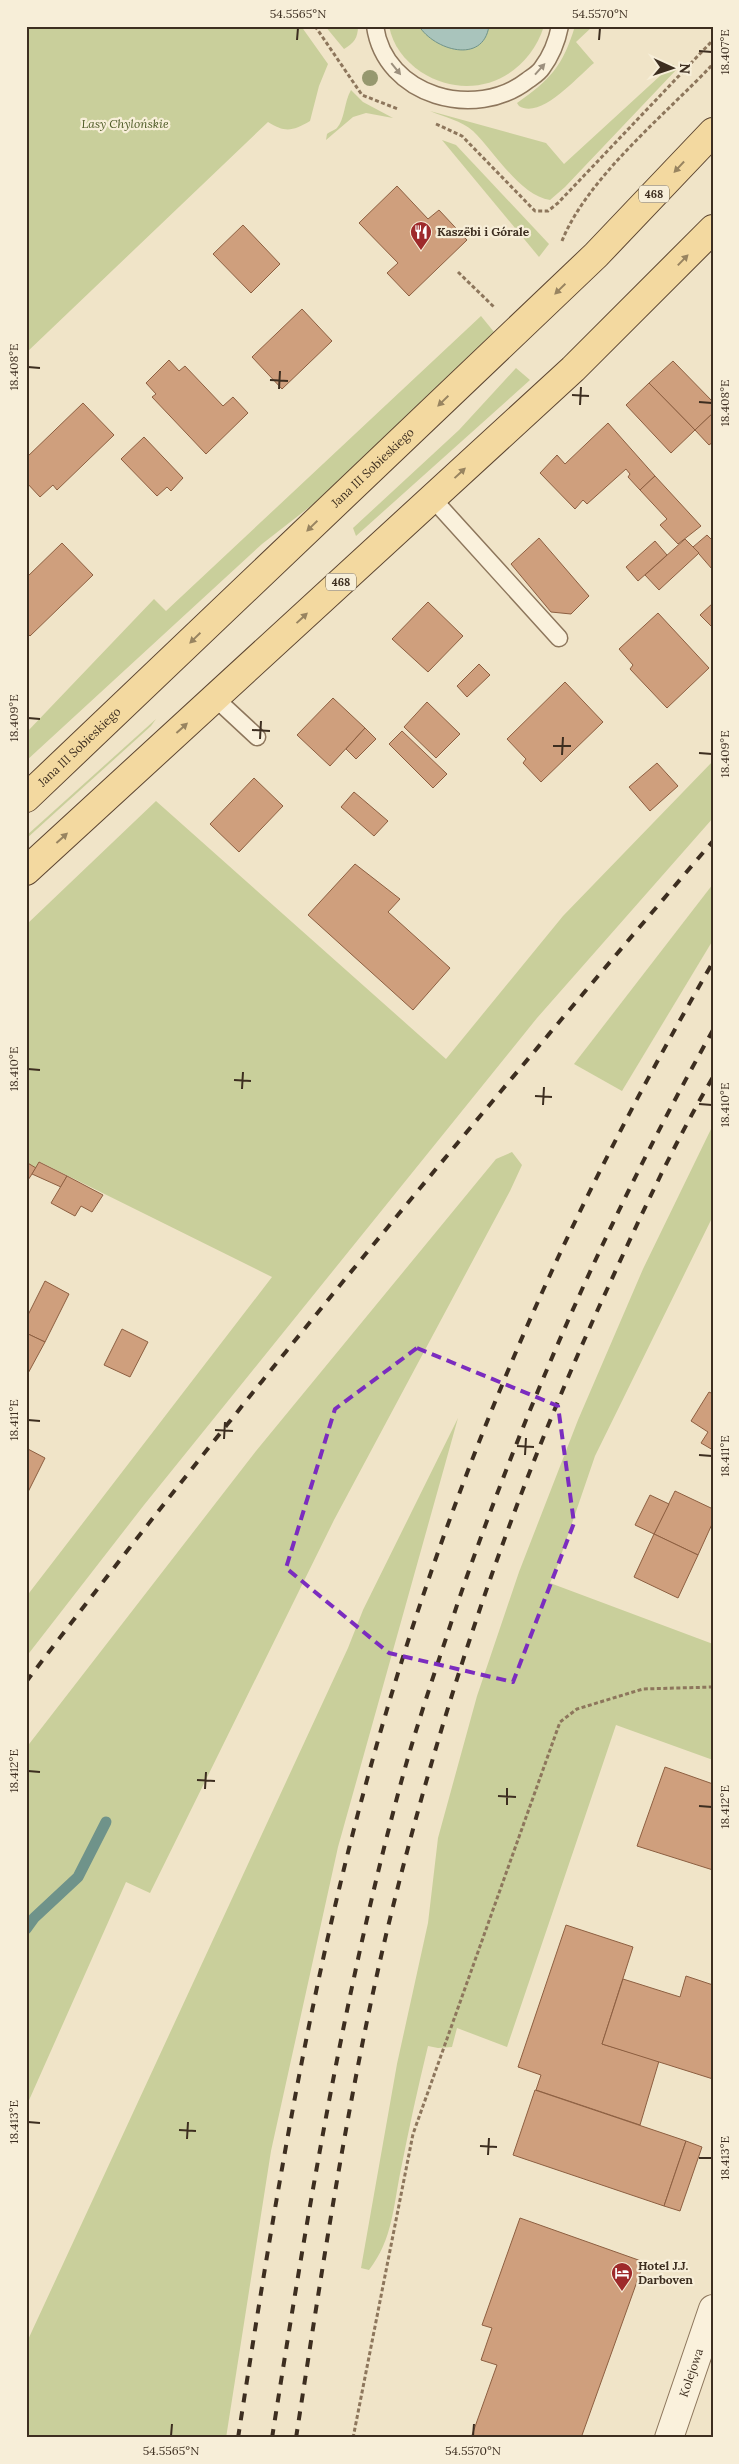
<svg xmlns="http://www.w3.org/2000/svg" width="739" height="2464" viewBox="0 0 739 2464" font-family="Lora,serif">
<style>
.green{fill:#c9cf9b}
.water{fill:#a9c4bc;stroke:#6f938a}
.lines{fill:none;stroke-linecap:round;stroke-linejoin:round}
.stream{stroke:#6f938a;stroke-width:11}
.building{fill:#cf9f7d;stroke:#8d5f41}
.service-casing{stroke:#8d765c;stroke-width:19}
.minor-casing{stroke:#8d765c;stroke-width:30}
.primary-casing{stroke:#5b4430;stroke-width:30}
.path{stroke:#8d765c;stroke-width:3;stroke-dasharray:4 2.5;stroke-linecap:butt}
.service{stroke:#faf1dc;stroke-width:16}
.minor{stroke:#faf1dc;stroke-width:28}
.primary{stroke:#f3d9a0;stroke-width:28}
.rail{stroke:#3d2e20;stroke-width:4;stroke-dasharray:9 9;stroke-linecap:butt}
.tree{fill:#96986f}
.oneway{fill:#9c907e}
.oneway2{fill:#988460}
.marked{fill:none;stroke:#7b2cbf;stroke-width:4;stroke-dasharray:10 6;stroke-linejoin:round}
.ticks{fill:none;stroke:#3d2e20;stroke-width:2}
.labels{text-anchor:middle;stroke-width:4.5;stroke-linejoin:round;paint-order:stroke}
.shield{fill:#f7eed8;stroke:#756857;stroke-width:1}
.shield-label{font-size:11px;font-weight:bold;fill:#3d2e20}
.park-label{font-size:12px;font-style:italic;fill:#4d5a26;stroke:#f7eed8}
.poi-label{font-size:12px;font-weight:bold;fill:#3d2e20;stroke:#f7eed8;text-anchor:start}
.street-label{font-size:12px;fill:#3d2e20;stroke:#f7eed8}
.neatline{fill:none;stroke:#3d2e20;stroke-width:2}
.ticks-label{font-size:12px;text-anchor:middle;fill:#3d2e20}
</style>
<rect width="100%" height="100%" fill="#f0e4c8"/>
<g class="green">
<path d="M26 26H301L328 64 319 86 310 121C293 131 285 133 268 122L26 353Z"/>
<path d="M325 26H358C358 38 354 43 344 49Z"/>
<path d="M389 26H544C527 80 469 103 421 72 404 60 393 46 389 26Z"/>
<path d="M575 26H593L576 42 594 63C578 76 541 120 519 106L517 103C550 80 563 66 575 26Z"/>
<path d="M673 64 677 69 565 187 550 200C520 196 494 151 473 131 462 121 444 117 430 111L546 143 564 164Z"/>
<path d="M351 90 363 102 393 118 366 113 353 117 326 140 327 134C329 132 335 130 337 128 345 119 344 102 351 90Z"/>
<polygon points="442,140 456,145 549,244 539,257"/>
<polygon points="481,316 494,332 413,416 357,470 262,544 26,761 26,733 154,599 166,611"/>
<polygon points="516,368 530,380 356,536 353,528 459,430"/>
<polygon points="156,719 151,726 26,839 26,836"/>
<polygon points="713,761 713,818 537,1018 144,1505 26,1657 26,1597 272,1277 40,1162 36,1168 26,1163 26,925 156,801 446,1059 563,916"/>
<polygon points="713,884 713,940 622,1091 574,1064"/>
<path d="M713 1125V1216L595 1456 556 1570 550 1583 713 1644V1760L616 1725 507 2047 457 2028 452 2047 438 2048 428 2046C418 2087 409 2128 401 2169 393 2207 393 2239 369 2270L361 2268 397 2064 428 1923 438 1838 477 1696 519 1572 578 1420 643 1269Z"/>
<polygon points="512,1152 522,1165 510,1191 334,1520 150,1893 126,1882 26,2107 26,1748 256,1451 496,1159"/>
<polygon points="458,1418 338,1847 271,2151 226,2438 26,2438 26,2344 348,1648 363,1610"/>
</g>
<path class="water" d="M419 26H489C483 65 434 50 419 26Z"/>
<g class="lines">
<polyline class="stream" points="26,1929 34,1918 78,1877 106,1822"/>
</g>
<g class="building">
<polygon points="397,186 428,219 439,210 467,240 409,296 387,273 398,263 359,223"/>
<polygon points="243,225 280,264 251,293 213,254"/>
<polygon points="302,309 332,341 282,389 252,357"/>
<polygon points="169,360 179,371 185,366 223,406 233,397 248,413 206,454 152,397 156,394 146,383"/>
<polygon points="673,361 713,402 713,413 695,430 649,383"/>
<polygon points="649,383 695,430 671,453 626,405"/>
<polygon points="83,403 114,435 57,490 53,485 40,497 26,482 26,458"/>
<polygon points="713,413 713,442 709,445 695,430"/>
<polygon points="608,423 655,476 640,490 628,477 630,474 626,469 587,504 583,500 575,509 540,473 557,455 565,464"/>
<polygon points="144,437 183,478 171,491 167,487 157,496 121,459"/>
<polygon points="655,476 701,526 678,544 660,525 667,519 640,490"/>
<polygon points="707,535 713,541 712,569 693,547"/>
<polygon points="539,538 589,596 571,614 551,612 511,564"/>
<polygon points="685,539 699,553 659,590 645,575"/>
<polygon points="655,541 667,555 638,581 626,567"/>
<polygon points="62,543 93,575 30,636 26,632 26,578"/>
<polygon points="428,602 463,636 428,672 392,639"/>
<polygon points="713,603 713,628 700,615"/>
<polygon points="658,613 709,668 667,708 630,669 633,665 619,649"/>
<polygon points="479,664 490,675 467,697 457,686"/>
<polygon points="565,682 603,722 541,782 523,763 526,759 507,739"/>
<polygon points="333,698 365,728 330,766 297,735"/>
<polygon points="427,702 460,734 436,758 404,727"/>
<polygon points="365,728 376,739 356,759 346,749"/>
<polygon points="402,731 447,774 433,788 389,744"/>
<polygon points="657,763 678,786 650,811 629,787"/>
<polygon points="254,778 283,806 239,852 210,824"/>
<polygon points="354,792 388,821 374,836 341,807"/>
<polygon points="355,864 400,899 388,912 450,968 413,1010 308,915"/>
<polygon points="26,1162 36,1168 26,1183"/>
<polygon points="39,1162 67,1176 61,1187 32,1174"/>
<polygon points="67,1176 103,1195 92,1212 81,1206 75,1216 51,1203"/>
<polygon points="45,1281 69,1294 45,1342 26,1333 26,1319"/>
<polygon points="122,1329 148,1342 130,1377 104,1365"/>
<polygon points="26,1333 45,1342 26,1377"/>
<polygon points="709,1392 713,1394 713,1450 701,1443 708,1432 691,1421"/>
<polygon points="26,1448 45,1458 26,1496"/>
<polygon points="675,1491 713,1509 713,1522 698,1555 654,1534"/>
<polygon points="650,1495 669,1504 654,1534 635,1525"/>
<polygon points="654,1534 698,1555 678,1598 634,1577"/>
<polygon points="665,1767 713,1784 713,1870 637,1846"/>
<polygon points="566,1925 633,1947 602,2044 659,2061 640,2125 536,2090 541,2075 518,2067"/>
<polygon points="686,1976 713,1985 713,2079 602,2044 623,1979 680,1997"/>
<polygon points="535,2090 686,2141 664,2206 513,2155"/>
<polygon points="686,2141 702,2147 680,2211 664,2206"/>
<polygon points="520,2218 644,2262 581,2438 471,2438 497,2365 481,2360 492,2328 482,2325"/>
</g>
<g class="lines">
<g class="service-casing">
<g id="service">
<path d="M375 26C385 97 476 121 528 80 532 77 539 73 542 68 551 56 557 41 560 26"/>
<polyline points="432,498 559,638"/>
<polyline points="215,698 257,737"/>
</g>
</g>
<g class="minor-casing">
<g id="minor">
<path id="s1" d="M669 2438 713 2309"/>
</g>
</g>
<g class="primary-casing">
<g id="primary">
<path id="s2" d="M26 798 596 255 713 132"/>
<polyline points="26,871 573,369 713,229"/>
</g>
</g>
<g class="path">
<polyline points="315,26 362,95 398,109"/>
<polyline points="436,124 462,136 535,211 548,211 558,203 713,40"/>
<path d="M562 241C587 178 666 114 713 64"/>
<polyline points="458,272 494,307"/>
<polyline points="353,2438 413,2134 560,1722 577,1709 643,1689 713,1687"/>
</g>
<use href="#service" class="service"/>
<use href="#minor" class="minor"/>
<use href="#primary" class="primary"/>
<g class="rail">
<path d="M26 1682C245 1394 478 1116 713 841"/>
<path d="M238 2438C273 2213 309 1988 370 1769 426 1565 506 1357 601 1169 636 1099 674 1030 713 962"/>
<path d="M272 2438C307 2216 343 1996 402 1779 418 1720 439 1660 458 1602 526 1404 611 1212 713 1030"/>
<path d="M296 2438C322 2270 347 2101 386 1935 439 1715 510 1501 604 1296 638 1222 672 1147 713 1077"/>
</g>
</g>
<circle class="tree" cx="370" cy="78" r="8"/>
<defs><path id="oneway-solid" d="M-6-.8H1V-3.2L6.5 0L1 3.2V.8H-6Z" transform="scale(1.25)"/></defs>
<g class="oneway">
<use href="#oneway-solid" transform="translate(396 69) rotate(51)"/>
<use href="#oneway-solid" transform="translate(540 69) rotate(-48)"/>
</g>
<g class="oneway2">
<use href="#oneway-solid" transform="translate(679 167) rotate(133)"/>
<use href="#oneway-solid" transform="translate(683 260) rotate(-46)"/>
<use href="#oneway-solid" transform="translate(560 289) rotate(136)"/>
<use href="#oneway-solid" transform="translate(443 401) rotate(136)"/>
<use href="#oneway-solid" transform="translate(460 473) rotate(-43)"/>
<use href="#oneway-solid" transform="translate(312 526) rotate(136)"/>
<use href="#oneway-solid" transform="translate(302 618) rotate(-43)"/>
<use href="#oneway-solid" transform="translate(195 638) rotate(136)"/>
<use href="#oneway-solid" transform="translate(182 728) rotate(-42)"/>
<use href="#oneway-solid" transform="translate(62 838) rotate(-42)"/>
</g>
<path class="marked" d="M417 1348 558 1406 574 1523 513 1682 389 1653 286 1568 335 1409Z"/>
<path class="ticks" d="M297 40 298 28M599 40 600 28M699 51 712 52M28 367 40 368M270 380 288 381M279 389 280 371M572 395 589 396M699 402 712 403M580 405 581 387M28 718 40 719M252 730 270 731M260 739 261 721M553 746H571M699 753 712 754M562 755 563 737M28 1069 40 1070M234 1080 251 1081M242 1089 243 1072M535 1096 552 1097M699 1104 712 1105M543 1105 544 1087M28 1420 40 1421M215 1430 233 1431M224 1439 225 1422M517 1446 534 1447M525 1455 526 1438M699 1455 712 1456M28 1771 40 1772M197 1780 215 1781M205 1789 206 1772M498 1796 516 1797M507 1805V1788M699 1806 712 1807M28 2122 40 2123M179 2130 196 2131M187 2139 188 2122M480 2146 497 2147M488 2155 489 2138M699 2158H712M171 2436 172 2424M473 2436 474 2424"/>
<defs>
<g id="restaurant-pin" transform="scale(1.125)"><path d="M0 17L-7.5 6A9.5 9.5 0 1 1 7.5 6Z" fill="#9e2a2b" stroke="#f7eed8"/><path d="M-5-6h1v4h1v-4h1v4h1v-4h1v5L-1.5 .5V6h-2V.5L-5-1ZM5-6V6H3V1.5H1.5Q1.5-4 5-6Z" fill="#fff"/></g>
<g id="hotel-pin" transform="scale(1.125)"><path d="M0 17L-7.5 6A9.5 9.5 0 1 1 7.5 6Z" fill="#9e2a2b" stroke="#f7eed8"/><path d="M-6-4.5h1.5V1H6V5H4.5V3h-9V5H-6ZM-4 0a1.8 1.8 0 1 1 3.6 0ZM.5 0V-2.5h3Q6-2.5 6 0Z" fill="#fff"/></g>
</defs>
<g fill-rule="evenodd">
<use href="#restaurant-pin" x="421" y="232"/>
<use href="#hotel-pin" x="622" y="2273"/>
</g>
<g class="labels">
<g class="shield">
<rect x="639" y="185.5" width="30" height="17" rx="4"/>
<rect x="326" y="573.5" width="30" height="17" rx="4"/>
</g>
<g class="shield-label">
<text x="654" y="198">468</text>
<text x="341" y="586">468</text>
</g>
<g class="park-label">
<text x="125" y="128">Lasy Chylońskie</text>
</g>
<g class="poi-label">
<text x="437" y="236">Kaszëbi i Górale</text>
<text x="638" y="2270">Hotel J.J.<tspan x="638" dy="14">Darboven</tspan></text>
</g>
<g class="street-label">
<text dy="4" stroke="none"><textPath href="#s2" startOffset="479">Jana III Sobieskiego</textPath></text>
<text dy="4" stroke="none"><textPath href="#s2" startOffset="74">Jana III Sobieskiego</textPath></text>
<text dy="4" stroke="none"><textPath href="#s1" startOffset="69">Kolejowa</textPath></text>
</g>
</g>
<rect width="739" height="2464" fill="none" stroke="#f7eed8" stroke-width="55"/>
<g transform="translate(672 68) rotate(93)" stroke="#f7eed8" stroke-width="4" paint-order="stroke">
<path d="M0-4L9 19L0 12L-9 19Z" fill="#3d2e20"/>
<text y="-8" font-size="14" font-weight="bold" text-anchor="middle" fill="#3d2e20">N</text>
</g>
<rect x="28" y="28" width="684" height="2408" class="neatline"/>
<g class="ticks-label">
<text x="298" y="18">54.5565°N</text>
<text x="600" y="18">54.5570°N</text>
<text transform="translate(725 52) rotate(-90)" y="4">18.407°E</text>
<text transform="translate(14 367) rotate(-90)" y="4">18.408°E</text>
<text transform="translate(725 403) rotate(-90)" y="4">18.408°E</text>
<text transform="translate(14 718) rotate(-90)" y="4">18.409°E</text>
<text transform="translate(725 754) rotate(-90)" y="4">18.409°E</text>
<text transform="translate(14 1069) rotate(-90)" y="4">18.410°E</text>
<text transform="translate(725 1105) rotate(-90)" y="4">18.410°E</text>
<text transform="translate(14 1420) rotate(-90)" y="4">18.411°E</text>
<text transform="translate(725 1456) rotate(-90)" y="4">18.411°E</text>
<text transform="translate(14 1771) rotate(-90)" y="4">18.412°E</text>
<text transform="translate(725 1807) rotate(-90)" y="4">18.412°E</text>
<text transform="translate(14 2122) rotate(-90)" y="4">18.413°E</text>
<text transform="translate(725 2158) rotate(-90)" y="4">18.413°E</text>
<text x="171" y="2455">54.5565°N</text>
<text x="473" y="2455">54.5570°N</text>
</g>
</svg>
